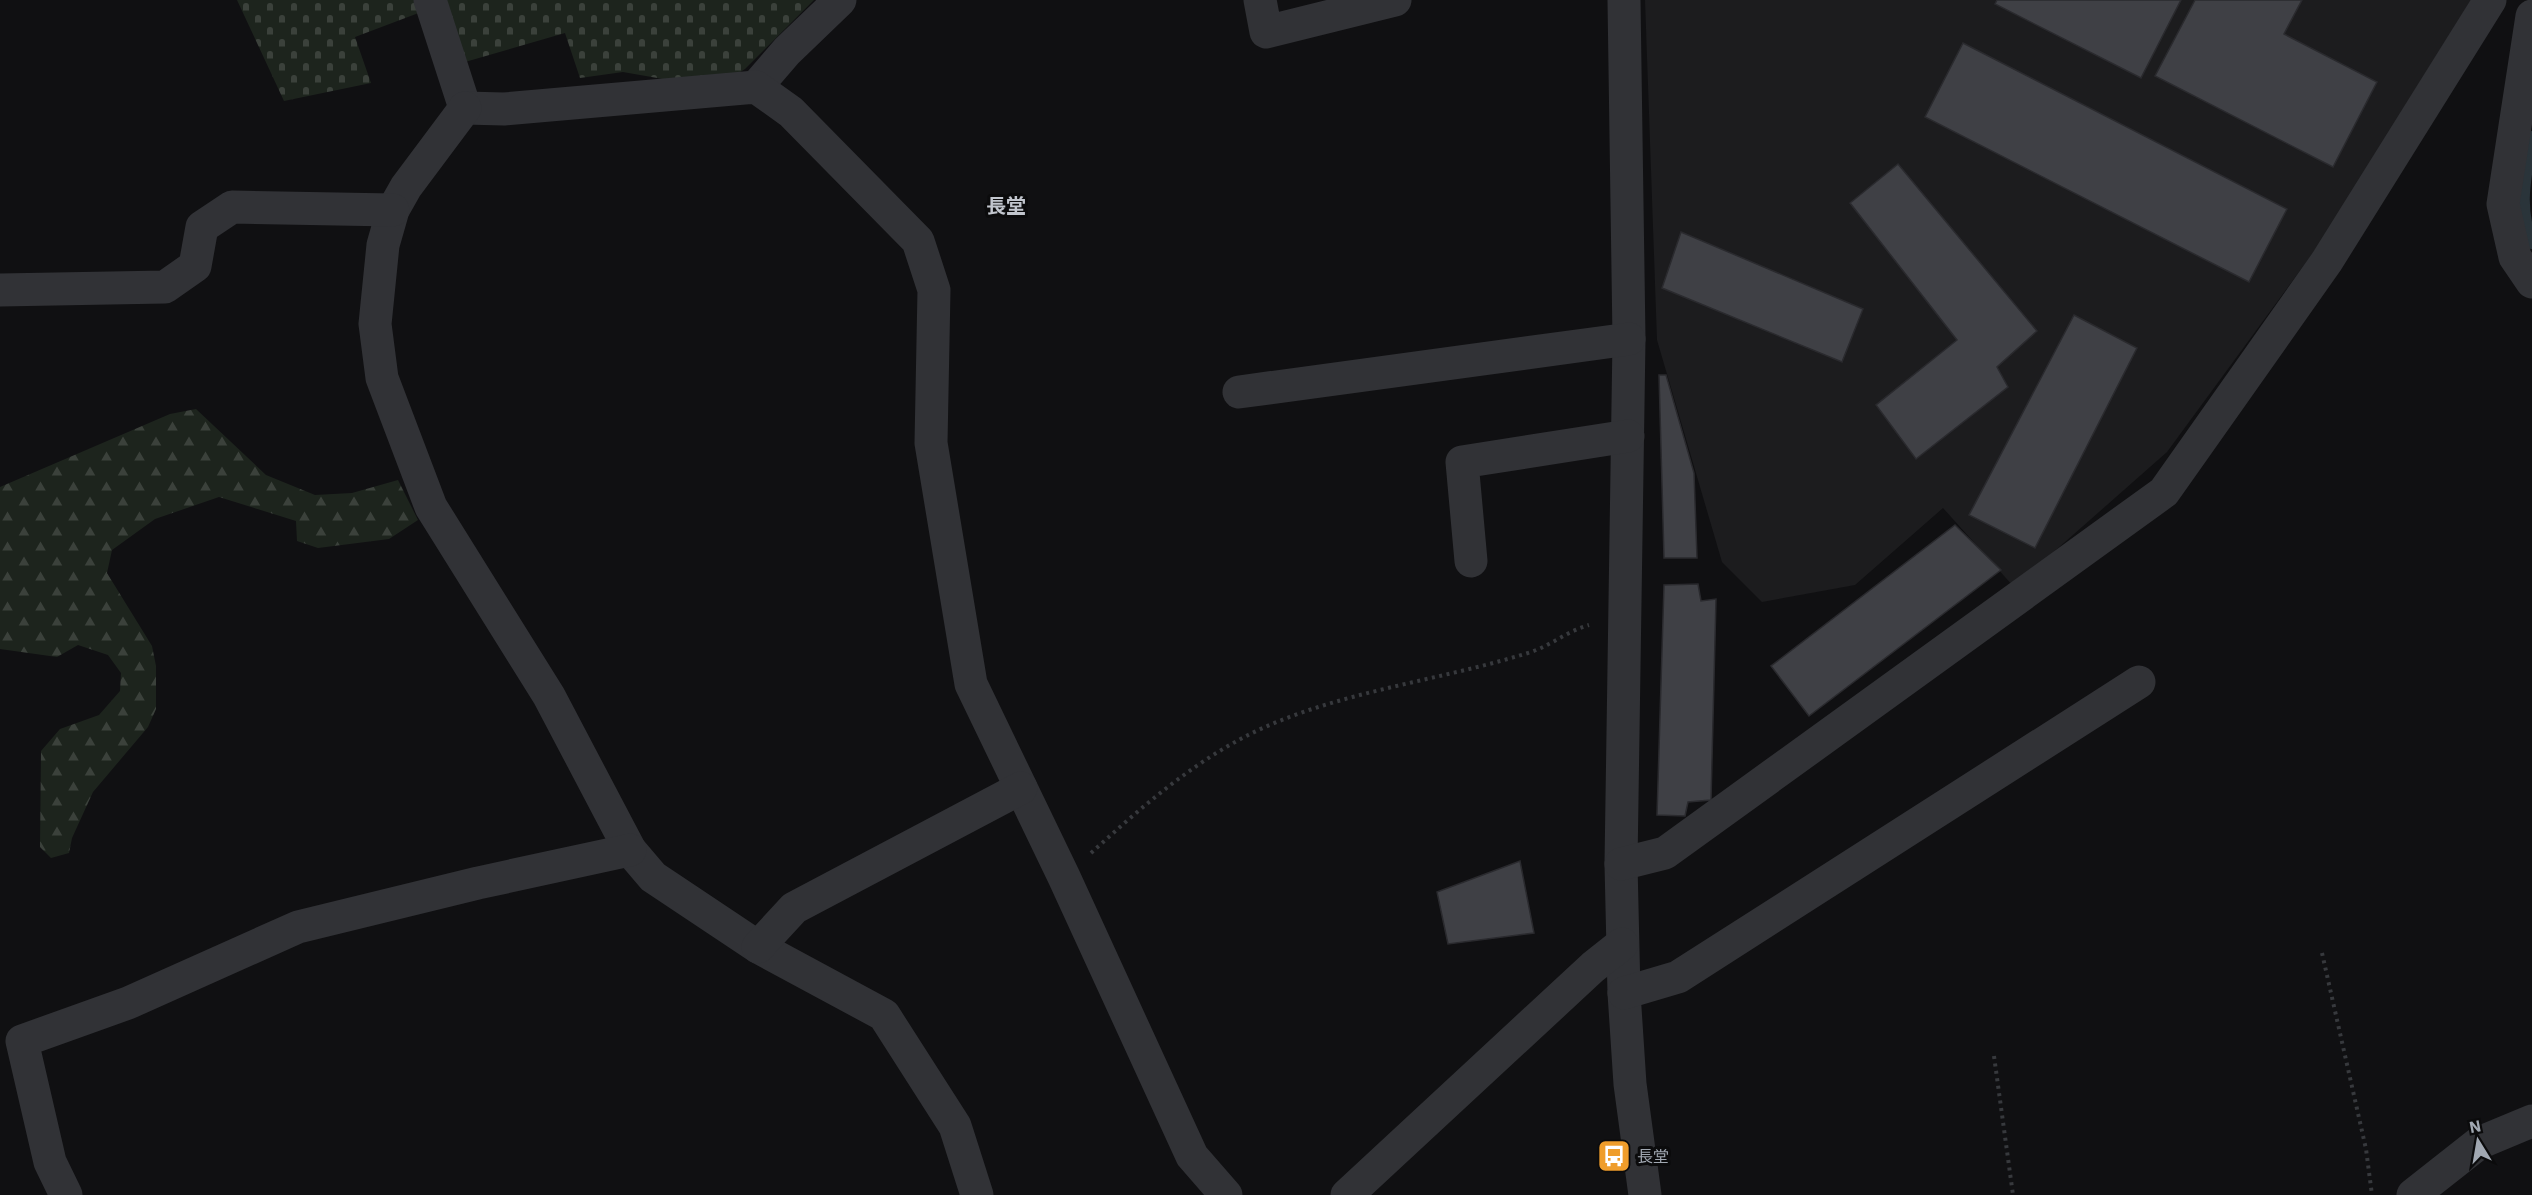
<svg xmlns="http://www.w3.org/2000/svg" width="2532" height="1195" viewBox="0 0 2532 1195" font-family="'IBM Plex Sans','Noto Sans JP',sans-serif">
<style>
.built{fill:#1c1c1e}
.forest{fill:url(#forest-firs)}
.cemetery{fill:url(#cemetery-stones)}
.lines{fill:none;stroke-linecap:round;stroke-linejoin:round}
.stream{stroke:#2a343a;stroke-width:12}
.building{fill:#3f4045;stroke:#2a2a2e;stroke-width:1.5}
.path{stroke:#37393d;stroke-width:4;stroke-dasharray:3 4.5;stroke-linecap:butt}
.minor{stroke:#313236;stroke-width:33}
.labels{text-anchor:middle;stroke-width:6;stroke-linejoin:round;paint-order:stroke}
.poi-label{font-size:16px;fill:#a1a8b2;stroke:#0b0b0c;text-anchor:start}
.quarter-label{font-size:20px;font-weight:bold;fill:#c2c6ce;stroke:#0b0b0c}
</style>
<defs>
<pattern id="forest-firs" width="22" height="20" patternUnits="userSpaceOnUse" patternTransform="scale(1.5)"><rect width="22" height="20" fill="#1d241d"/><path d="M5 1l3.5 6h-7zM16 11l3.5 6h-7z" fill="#3b413b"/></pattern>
<pattern id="cemetery-stones" width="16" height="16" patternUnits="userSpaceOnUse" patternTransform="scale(1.5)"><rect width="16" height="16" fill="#1d241d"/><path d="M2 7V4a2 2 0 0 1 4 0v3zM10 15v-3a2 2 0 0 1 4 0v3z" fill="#3b413b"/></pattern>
</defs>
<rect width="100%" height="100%" fill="#101012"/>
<polygon class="built" points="1645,0 2471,0 2321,242 2167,452 2014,587 1943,508 1855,585 1762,602 1722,562 1657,340"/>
<polygon class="forest" points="196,409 266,475 315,495 352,493 398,480 418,520 389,539 318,548 297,541 296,521 219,497 155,519 112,550 107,573 152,646 156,666 156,709 148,727 93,792 72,838 69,853 51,858 40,847 41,751 60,729 99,715 120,691 121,673 108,655 78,645 57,657 0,649 0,487 170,414"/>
<polygon class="cemetery" points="237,0 814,0 745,69 726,81 703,86 623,72 580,78 565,33 465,62 445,3 355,37 371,83 284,101"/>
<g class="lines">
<path class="stream" d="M2532 137C2526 176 2517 205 2532 243"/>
</g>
<g class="building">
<polygon points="1997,0 2181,0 2141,78 1995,4"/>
<polygon points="2195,0 2302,0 2284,34 2377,82 2333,167 2155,76"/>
<polygon points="1963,43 2287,209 2249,282 1925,117"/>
<polygon points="1898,164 2037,331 1997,367 2008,387 1916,459 1876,405 1957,340 1850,203"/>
<polygon points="1681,232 1863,309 1842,362 1662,288"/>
<polygon points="2074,315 2137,348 2035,548 1969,515"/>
<polygon points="1659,375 1666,375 1694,473 1697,558 1664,558"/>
<polygon points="1955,525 2001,570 1809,716 1771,666"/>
<polygon points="1698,584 1701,601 1716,599 1711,800 1688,802 1685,816 1657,815 1664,585"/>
<polygon points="1520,861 1534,933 1448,944 1437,892"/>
</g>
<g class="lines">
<g class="path">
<path d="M1091 853C1146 803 1203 753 1272 724 1355 689 1446 679 1531 652 1551 645 1568 631 1589 625"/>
<polyline points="2322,953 2366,1149 2372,1195"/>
<polyline points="1994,1056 2013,1195"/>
</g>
<g class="minor">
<polyline points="430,0 465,108"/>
<polyline points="1260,0 1266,32 1395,0"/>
<polyline points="1624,0 1629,339 1621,864 1624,993 1630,1084 1645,1195"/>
<polyline points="2532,16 2503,204 2515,257 2532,282"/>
<polyline points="756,87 787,51 840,0"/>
<polyline points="465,108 504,109 756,87 791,112 918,241 934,290 931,443 971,684 1064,877 1192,1156 1226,1195"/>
<polyline points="465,108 406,187 393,210 383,245 375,324 382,378 431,507 549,696 630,850 653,877 758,947 884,1015 955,1126 977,1195"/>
<polyline points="0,290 165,287 195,266 202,227 232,207 393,210"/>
<polyline points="1239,392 1629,339"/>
<polyline points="1471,561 1462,462 1628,436"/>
<polyline points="1621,864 1665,853 2164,492 2327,261 2490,0"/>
<polyline points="758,947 794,908 1021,788"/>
<polyline points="1624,993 1678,977 2139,682"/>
<polyline points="66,1195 50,1162 22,1041 128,1003 298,927 478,883 630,850"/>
<polyline points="1347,1195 1593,967 1622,944"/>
<polyline points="2413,1195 2479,1143 2532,1121"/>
</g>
</g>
<defs>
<g id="bus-square" transform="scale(1.725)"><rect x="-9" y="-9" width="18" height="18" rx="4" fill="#ef9d2b" stroke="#0b0b0c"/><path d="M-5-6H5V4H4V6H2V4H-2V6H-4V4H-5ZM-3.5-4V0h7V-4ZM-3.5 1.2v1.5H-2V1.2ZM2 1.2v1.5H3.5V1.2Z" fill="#fff"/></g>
</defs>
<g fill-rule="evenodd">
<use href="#bus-square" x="1614" y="1156"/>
</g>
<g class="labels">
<g class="poi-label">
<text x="1637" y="1162">長堂</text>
</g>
<g class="quarter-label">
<text x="1006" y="213">長堂</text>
</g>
</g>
<g transform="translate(2478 1141) rotate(349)" stroke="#0b0b0c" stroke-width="4.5" paint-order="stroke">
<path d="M0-4.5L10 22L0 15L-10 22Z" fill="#a1a8b2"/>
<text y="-9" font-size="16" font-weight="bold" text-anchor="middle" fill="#a1a8b2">N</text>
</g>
</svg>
